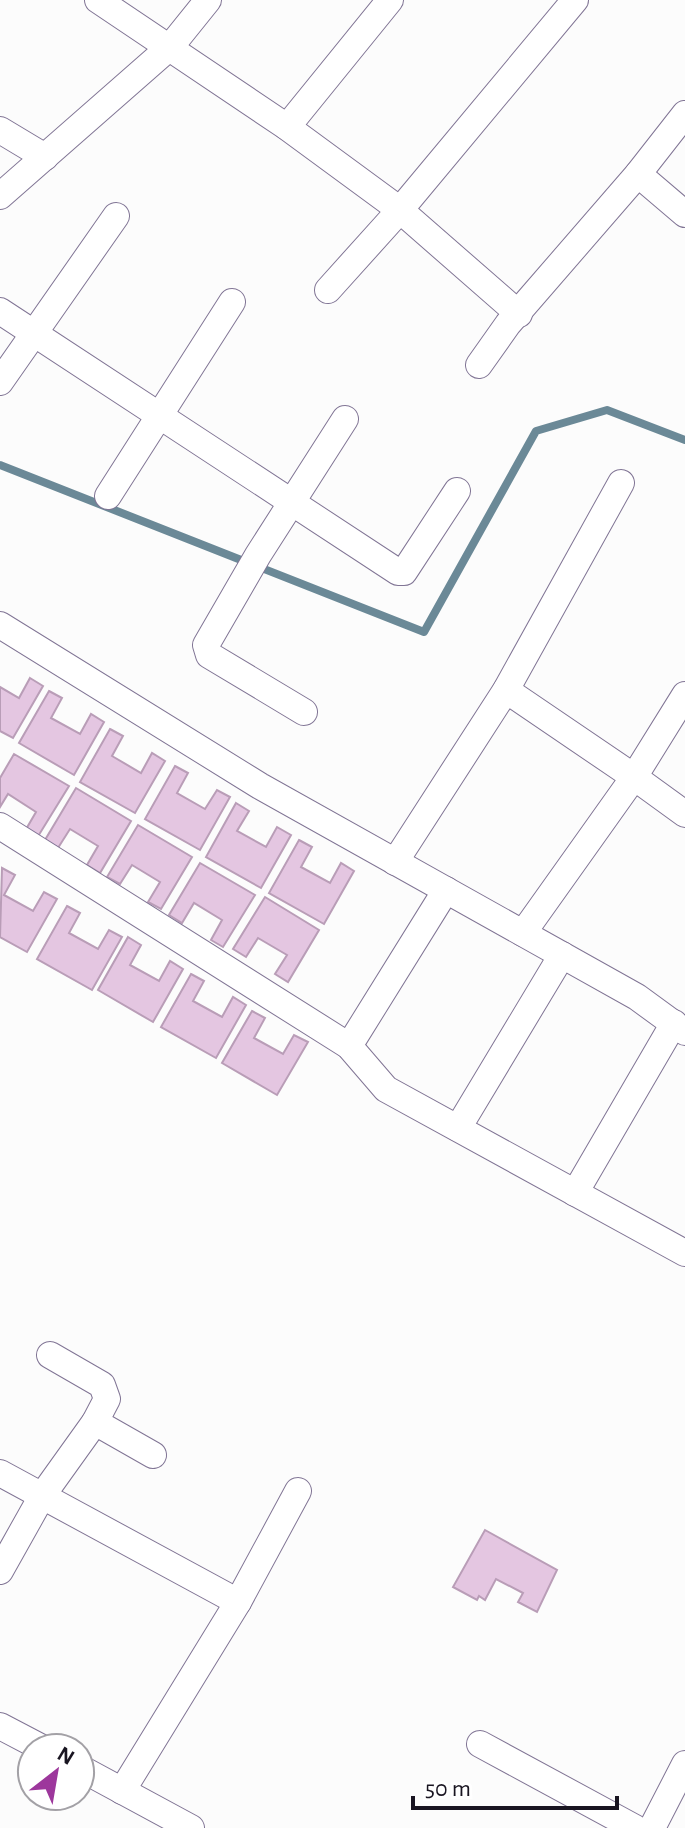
<svg xmlns="http://www.w3.org/2000/svg" width="685" height="1828" viewBox="0 0 685 1828" font-family="'Alegreya Sans',sans-serif">
<style>
.lines{fill:none;stroke-linecap:round;stroke-linejoin:round}
.stream{stroke:#6b8997;stroke-width:8}
.building{fill:#e4c6e1;stroke:#b99db7;stroke-width:2}
.minor-casing{stroke:#817595;stroke-width:28}
.minor{stroke:#fff;stroke-width:26}
</style>
<rect width="100%" height="100%" fill="#fcfcfc"/>
<g class="lines">
<polyline class="stream" points="0,465 424,632 536,431 607,410 685,440"/>
</g>
<g class="building">
<polygon points="30,678 43,686 13,738 0,731 0,687 19,698"/>
<polygon points="49,691 62,698 51,718 80,734 91,714 104,722 74,775 19,743"/>
<polygon points="110,729 123,736 112,756 141,773 152,753 165,761 135,813 80,782"/>
<polygon points="14,754 69,786 37,838 25,831 36,812 8,794 0,807 0,778"/>
<polygon points="175,766 188,773 177,793 205,809 217,790 230,797 200,850 145,819"/>
<polygon points="76,788 131,821 100,873 87,865 98,846 70,829 58,848 45,840"/>
<polygon points="236,803 249,811 237,831 266,847 277,827 291,835 261,888 206,857"/>
<polygon points="138,825 192,857 161,909 148,902 160,882 132,865 120,884 107,877"/>
<polygon points="299,840 312,847 301,867 330,883 341,863 354,871 324,924 269,893"/>
<polygon points="200,863 255,895 223,947 211,940 222,920 194,903 182,923 169,915"/>
<polygon points="2,868 15,875 4,895 33,911 44,892 57,899 27,952 0,937"/>
<polygon points="265,897 319,930 288,982 275,974 287,955 258,938 246,957 233,949"/>
<polygon points="67,906 80,913 69,933 98,949 109,930 122,937 92,990 37,959"/>
<polygon points="128,937 141,945 130,965 159,981 170,961 183,969 153,1022 98,990"/>
<polygon points="191,974 204,981 193,1001 222,1017 233,997 246,1005 216,1058 161,1027"/>
<polygon points="252,1011 265,1018 254,1038 283,1054 294,1035 308,1042 277,1095 222,1063"/>
<polygon points="485,1530 557,1570 537,1612 518,1602 523,1593 496,1579 485,1600 479,1596 477,1600 453,1587"/>
</g>
<g class="lines">
<g class="minor-casing">
<g id="minor">
<polyline points="98,0 287,127 400,210 519,314"/>
<polyline points="287,127 390,0"/>
<polyline points="0,130 45,157"/>
<polyline points="638,174 685,214"/>
<polyline points="0,196 171,46 208,0"/>
<polyline points="328,290 400,210 575,0"/>
<polyline points="0,311 398,572 404,572 457,491"/>
<polyline points="479,365 508,324 638,174 685,114"/>
<polyline points="0,382 116,216"/>
<polyline points="108,496 232,302"/>
<polyline points="0,625 260,786 637,997 685,1032"/>
<polyline points="506,690 634,777 685,695"/>
<polyline points="304,712 209,655 206,645 258,555 345,419"/>
<polyline points="0,826 349,1046 386,1089 685,1253"/>
<polyline points="395,862 506,690 621,483"/>
<polyline points="523,933 634,777 685,814"/>
<polyline points="349,1046 446,890"/>
<polyline points="458,1128 562,955"/>
<polyline points="575,1193 674,1023"/>
<polyline points="95,1422 153,1455"/>
<polyline points="0,1473 238,1602"/>
<polyline points="0,1571 42,1496 95,1422 107,1399 102,1385 50,1355"/>
<polyline points="0,1726 42,1748"/>
<polyline points="480,1744 635,1828"/>
<polyline points="80,1768 191,1828"/>
<polyline points="122,1791 238,1602 298,1491"/>
<polyline points="652,1828 685,1764"/>
</g>
</g>
<use href="#minor" class="minor"/>
</g>
<g transform="translate(56 1772) rotate(31)"><circle r="38" fill="#ffffff" stroke="#a3a1a6" stroke-width="2"/>
<path d="M0-6L14 30L0 20L-14 30Z" fill="#9d379c"/>
<text y="-12" font-size="22" font-weight="bold" text-anchor="middle" fill="#191521">N</text>
</g>
<path d="M413 1796v12h204v-12" fill="none" stroke="#191521" stroke-width="4"/>
<text x="425" y="1796" font-size="24" fill="#191521" stroke="#ffffff" stroke-width="6" paint-order="stroke">50 m</text>
</svg>
